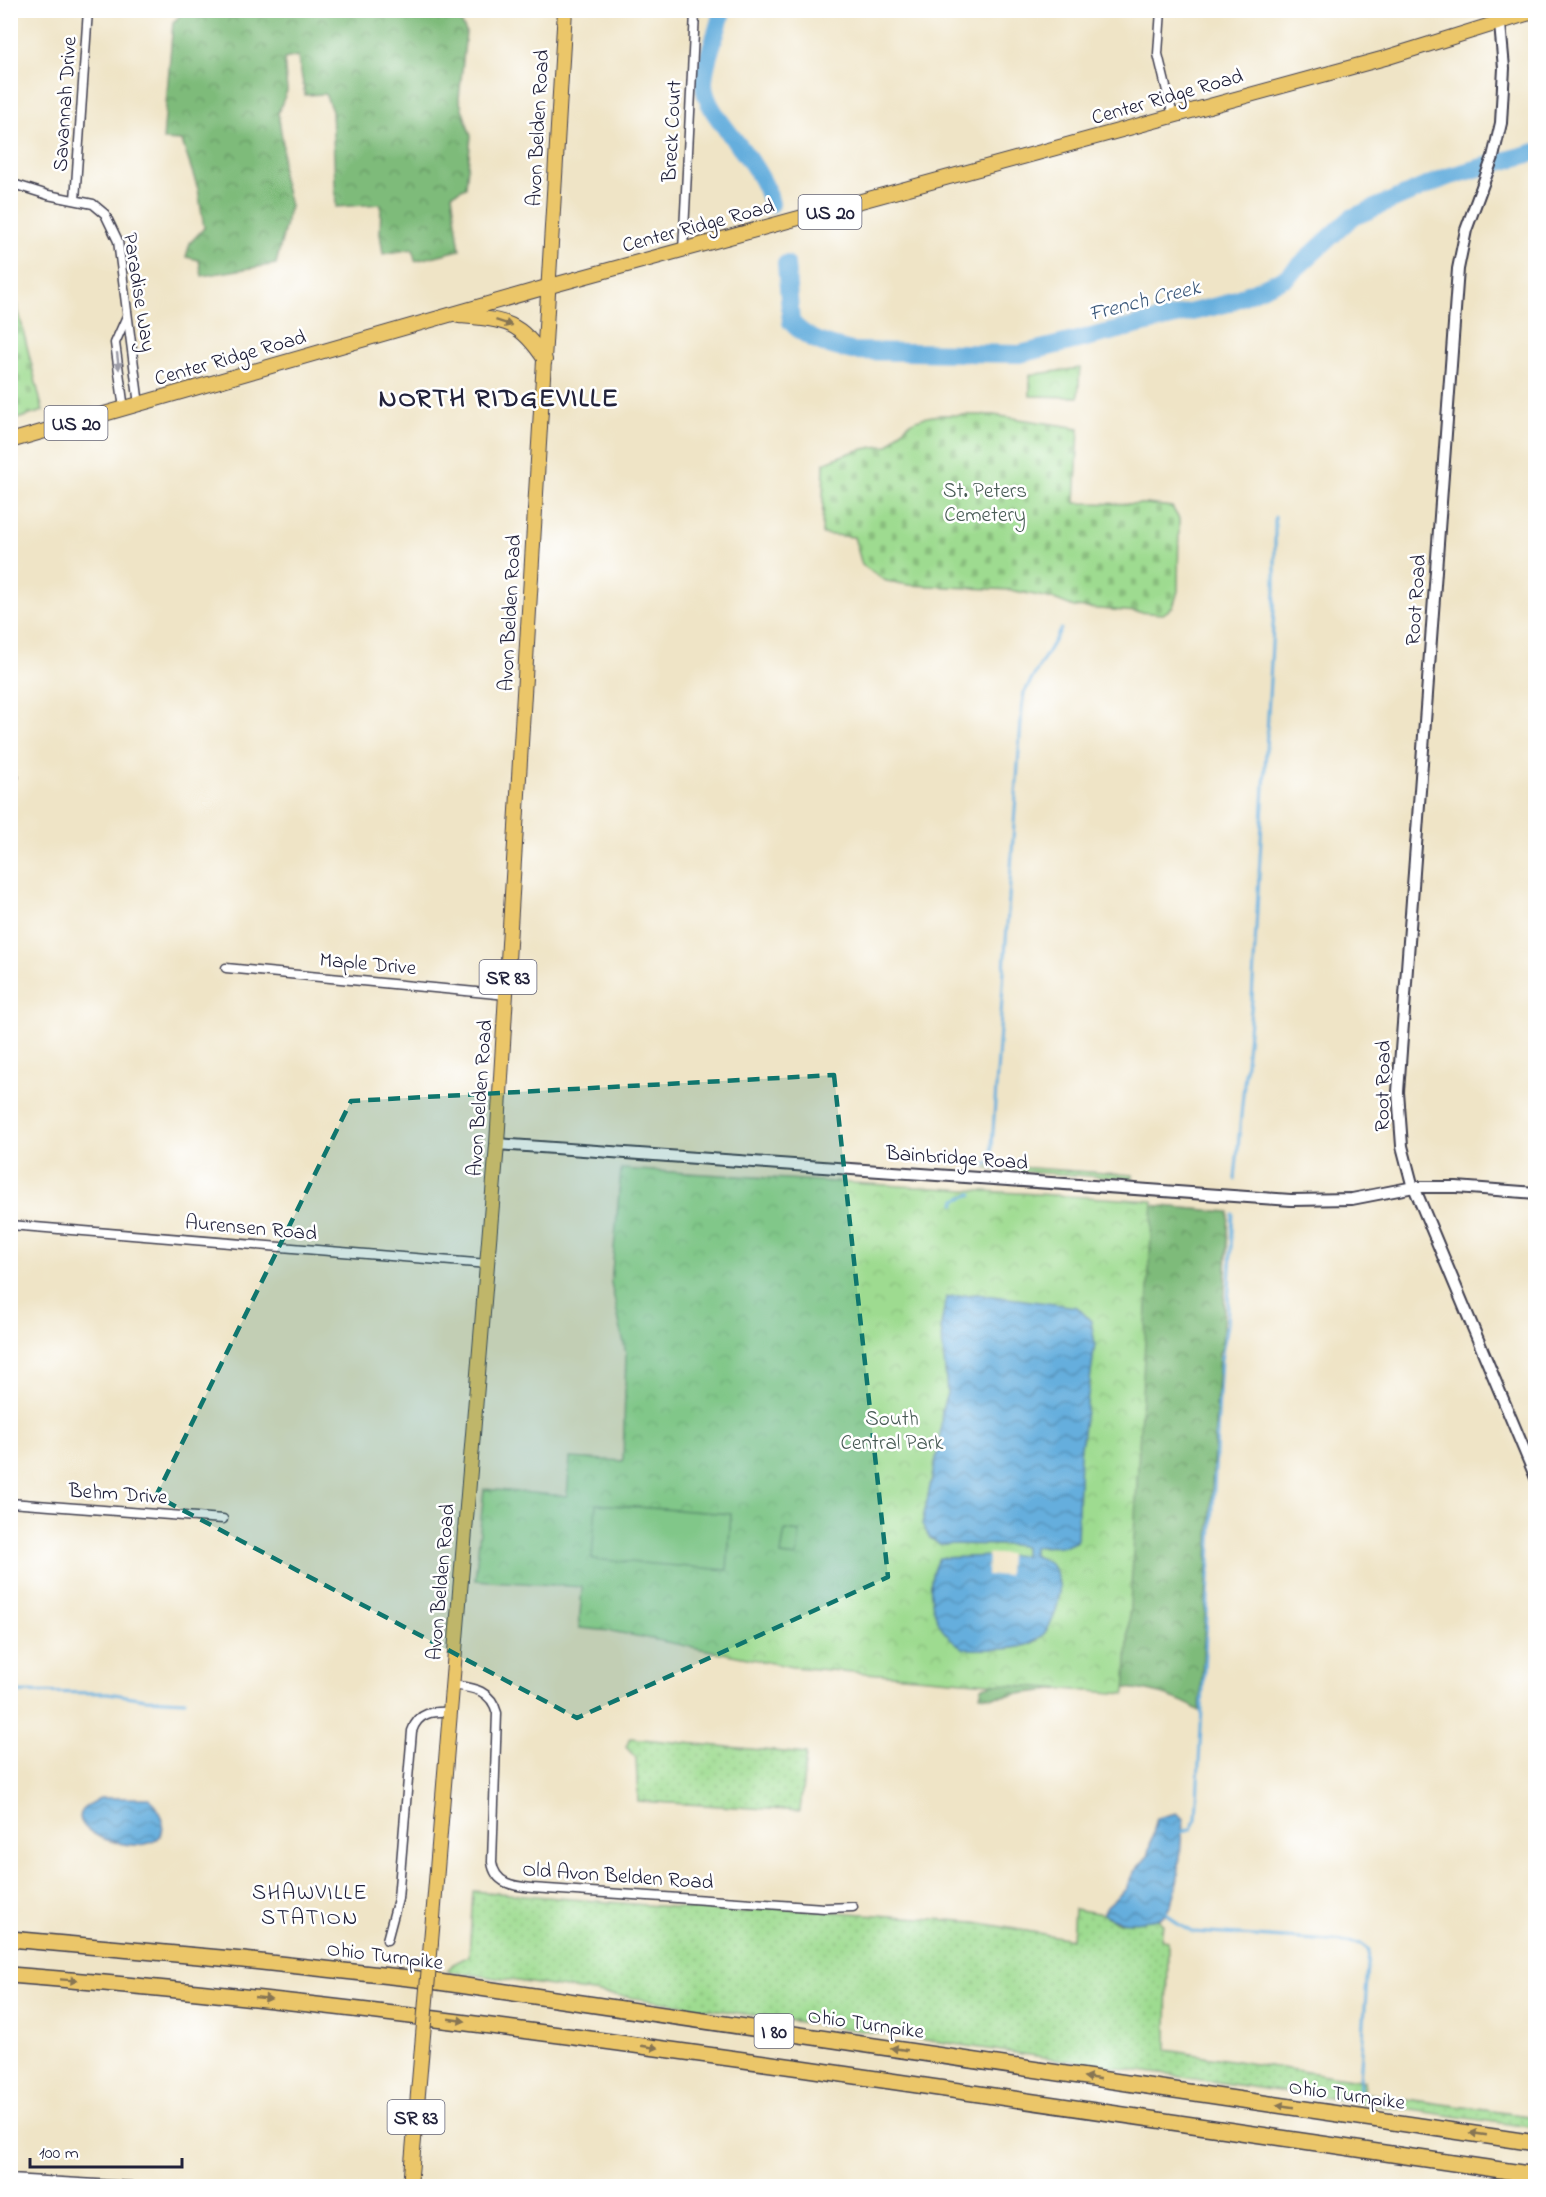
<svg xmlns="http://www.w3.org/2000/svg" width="1546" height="2197" viewBox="0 0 1546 2197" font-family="'Indie Flower',sans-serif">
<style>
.grass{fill:url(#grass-dots);stroke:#607e66;stroke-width:1.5}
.forest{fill:url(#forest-crowns);stroke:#506e5a;stroke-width:1.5}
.cemetery{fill:url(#cemetery-stones);stroke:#607e66;stroke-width:1.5}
.park{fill:url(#park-crowns);stroke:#607e66;stroke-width:1.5}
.garden{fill:#9edb90;stroke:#607e66;stroke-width:1.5}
.water{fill:url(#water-waves);stroke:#44688c;stroke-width:1.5}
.pier{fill:#efe4c6}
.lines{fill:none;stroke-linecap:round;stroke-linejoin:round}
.stream{stroke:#65aedd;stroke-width:3}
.river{stroke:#65aedd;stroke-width:18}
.minor-casing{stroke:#413f50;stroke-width:11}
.tertiary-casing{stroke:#413f50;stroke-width:14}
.primary-casing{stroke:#413f50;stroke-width:16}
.motorway-casing{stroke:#413f50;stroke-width:18}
.minor{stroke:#fff;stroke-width:8}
.tertiary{stroke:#fff;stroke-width:10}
.primary{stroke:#ebc669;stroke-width:14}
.motorway{stroke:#ebc669;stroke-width:15}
.primary-bridge-casing{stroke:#413f50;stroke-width:16;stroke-linecap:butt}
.primary-bridge{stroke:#ebc669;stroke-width:14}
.oneway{fill:#867452}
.oneway2{fill:#9c9ca7}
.marked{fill:#0f766e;fill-opacity:0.2;stroke:#0f766e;stroke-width:4.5;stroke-dasharray:12 8;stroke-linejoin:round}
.labels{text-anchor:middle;stroke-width:5;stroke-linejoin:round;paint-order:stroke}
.shield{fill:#fff;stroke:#646476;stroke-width:1.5}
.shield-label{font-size:20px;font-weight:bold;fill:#22223b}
.street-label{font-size:21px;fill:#22223b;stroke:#fff}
.park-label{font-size:21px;fill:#475a54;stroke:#fff}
.water-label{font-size:22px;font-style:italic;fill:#3d5a7c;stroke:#fff}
.neighbourhood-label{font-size:22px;letter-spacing:1.5px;fill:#22223b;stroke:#fff}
.district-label{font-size:27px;font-weight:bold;letter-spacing:1.5px;fill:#22223b;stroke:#fff}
</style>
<defs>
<pattern id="grass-dots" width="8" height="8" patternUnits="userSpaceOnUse" patternTransform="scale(1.5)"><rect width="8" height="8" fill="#9edb90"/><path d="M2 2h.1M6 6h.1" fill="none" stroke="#88bc7d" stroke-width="1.8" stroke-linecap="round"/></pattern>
<pattern id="forest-crowns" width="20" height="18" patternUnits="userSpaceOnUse" patternTransform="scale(1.5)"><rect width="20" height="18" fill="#7ebb7a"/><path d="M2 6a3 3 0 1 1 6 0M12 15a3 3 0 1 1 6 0" fill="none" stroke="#679865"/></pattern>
<pattern id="cemetery-stones" width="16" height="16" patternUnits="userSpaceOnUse" patternTransform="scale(1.5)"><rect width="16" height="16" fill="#9edb90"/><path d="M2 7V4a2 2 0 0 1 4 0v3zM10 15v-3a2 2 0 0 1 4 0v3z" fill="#88bc7d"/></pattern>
<pattern id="park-crowns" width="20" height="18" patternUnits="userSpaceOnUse" patternTransform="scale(1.5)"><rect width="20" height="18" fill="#9edb90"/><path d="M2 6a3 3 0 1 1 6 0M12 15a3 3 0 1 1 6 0" fill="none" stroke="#88bc7d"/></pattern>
<pattern id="water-waves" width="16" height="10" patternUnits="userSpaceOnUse" patternTransform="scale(1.5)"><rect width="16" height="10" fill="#65aedd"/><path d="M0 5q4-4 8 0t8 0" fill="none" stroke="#538db4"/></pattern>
</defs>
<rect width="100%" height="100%" fill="#fff"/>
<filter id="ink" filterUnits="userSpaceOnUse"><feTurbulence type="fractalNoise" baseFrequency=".0167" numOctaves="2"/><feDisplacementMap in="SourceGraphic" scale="12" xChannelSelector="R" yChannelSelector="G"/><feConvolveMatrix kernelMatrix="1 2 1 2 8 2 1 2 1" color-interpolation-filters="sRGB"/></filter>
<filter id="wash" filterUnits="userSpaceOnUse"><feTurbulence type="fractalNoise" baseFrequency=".008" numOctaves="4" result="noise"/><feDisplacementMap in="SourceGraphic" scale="24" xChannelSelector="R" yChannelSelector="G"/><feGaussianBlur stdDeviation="1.35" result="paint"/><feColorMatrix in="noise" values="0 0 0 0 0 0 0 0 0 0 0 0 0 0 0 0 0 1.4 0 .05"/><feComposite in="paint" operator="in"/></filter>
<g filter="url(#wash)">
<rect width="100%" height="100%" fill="#efe4c6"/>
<g class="grass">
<polygon points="989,1165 1133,1175 1133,1179 986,1169"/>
<polygon points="630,1738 806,1754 800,1811 638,1801 636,1758 626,1747"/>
<polygon points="473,1891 745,1913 752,1911 753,1906 975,1922 1072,1939 1074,1909 1103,1914 1116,1922 1158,1919 1163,1925 1161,1938 1168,1941 1167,2050 1364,2081 1363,2093 1535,2117 1535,2128 447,1971 453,1964 469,1956"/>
</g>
<g class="forest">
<polygon points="185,11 444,10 461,22 466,32 459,99 471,136 466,187 452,194 460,250 415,261 413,249 383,254 380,233 381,204 336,207 332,111 325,94 305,95 298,56 284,59 287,91 278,113 283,144 282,175 290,206 276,264 202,276 199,260 186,257 190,243 204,228 198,189 182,141 163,140 173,22"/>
<path d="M1139 1204 1229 1212 1222 1347 1219 1353 1200 1711C1139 1673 1059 1690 992 1697L980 1695 982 1687 1026 1676Z"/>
</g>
<g class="cemetery">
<polygon points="11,281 43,411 11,421 10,421"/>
<path d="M941 415H993L1079 428 1075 503 1147 504 1172 507 1179 519 1178 591 1173 607 1163 614 1074 607 1054 599 1010 590 909 585 886 581 862 565 854 537 822 534 824 463C844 454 866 446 888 446 907 423 910 418 941 415Z"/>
</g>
<g class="park">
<polygon points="1080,368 1078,397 1030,396 1030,375"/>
<polygon points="621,1169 1153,1201 1125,1694 792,1667 611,1631 579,1628 582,1587 475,1580 484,1489 567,1496 570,1458 623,1461 626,1354 611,1283"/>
</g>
<g class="garden">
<polygon points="596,1504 731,1514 727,1570 592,1559"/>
<polygon points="785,1530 800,1532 797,1557 781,1555"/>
</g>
<g class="water">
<path d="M977 1294 1077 1307 1091 1321 1095 1344 1080 1455 1077 1541 1066 1546 1033 1547V1555C1038 1558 1046 1560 1050 1564 1069 1582 1056 1630 1034 1642 1014 1652 985 1649 964 1649 958 1644 947 1637 943 1630 930 1608 925 1580 939 1558L1024 1555V1547L1016 1545 939 1544 930 1538 922 1524 940 1440 942 1410 947 1393 941 1326 946 1297Z"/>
<path d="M100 1798H149C157 1804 160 1812 162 1821 173 1867 59 1838 84 1808 88 1804 95 1801 100 1798Z"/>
<path d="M1176 1813 1184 1819C1178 1846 1183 1893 1165 1914 1160 1920 1151 1920 1143 1921 1127 1923 1117 1922 1103 1914L1107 1906 1126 1889 1133 1873 1147 1857 1157 1818Z"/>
</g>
<polygon class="pier" points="988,1554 1009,1554 1008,1576 987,1575"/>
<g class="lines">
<g class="stream">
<polyline points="984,1165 991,1161 1022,707 1024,693 1061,629"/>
<polyline points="1235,1179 1252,999 1275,591 1275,517"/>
<polyline points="955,1204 956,1200 972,1194"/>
<polyline points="10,1692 108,1693 145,1699 185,1701"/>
<polyline points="1181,1832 1191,1829 1196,1819 1221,1360 1227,1324 1233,1214"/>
<polyline points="1166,1912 1178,1924 1193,1932 1347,1942 1361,1944 1369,1950 1359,2095"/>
</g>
<g class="river">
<path d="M722 10C718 35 704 59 704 83 703 117 762 158 771 204"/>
<path d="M786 264 791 322C807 340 829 346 852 351L1020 354 1225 304 1287 277 1351 218 1447 177 1536 152"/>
</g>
</g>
</g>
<g filter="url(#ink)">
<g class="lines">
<g class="minor-casing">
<g id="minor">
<polyline points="1161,10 1158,54 1173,116"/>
<polyline points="10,183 48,195 93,204 105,214 118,241 139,405"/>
<polyline points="75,200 88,10"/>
<polyline points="683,251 695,13"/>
<polyline points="124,409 115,343 127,316"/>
<polyline points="10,794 14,777"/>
<polyline points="226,968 507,995"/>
<polyline points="10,1225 488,1264"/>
<polyline points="10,1503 223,1519"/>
<path d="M453 1685C474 1688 491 1690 497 1713L492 1862C495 1884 513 1886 532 1888L824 1908 853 1907"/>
<path d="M387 1940 398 1899 412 1731C418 1712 433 1711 451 1712"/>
<polyline points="10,2179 131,2186"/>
</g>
</g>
<g class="tertiary-casing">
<g id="tertiary">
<polyline points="497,1144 1291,1200 1352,1199 1414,1187 1456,1187 1536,1193"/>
<polyline points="1412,1184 1402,1146 1398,1092 1458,269 1466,230 1493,157 1501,123 1504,68 1500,24"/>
<polyline points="1414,1187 1536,1478"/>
</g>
</g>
<g class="primary-casing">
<g id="primary">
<path d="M459 316C505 320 519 320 545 360"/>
<polyline points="10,441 550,286 1385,58 1536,11"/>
<polyline points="431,1942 497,1144 565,10"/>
<polyline points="410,2186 422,2047"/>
</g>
</g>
<g class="motorway-casing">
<g id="motorway">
<polyline points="10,1939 243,1960 418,1979 1536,2143"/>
<path d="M10 1975C276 1996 538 2031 801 2068 1046 2103 1291 2138 1536 2175"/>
</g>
</g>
<use href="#minor" class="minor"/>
<use href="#tertiary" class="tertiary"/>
<use href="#primary" class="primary"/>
<use href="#motorway" class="motorway"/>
<g class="primary-bridge-casing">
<polyline id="primary-bridge" points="422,2047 431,1942"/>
</g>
<use href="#primary-bridge" class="primary-bridge"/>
</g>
<defs><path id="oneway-solid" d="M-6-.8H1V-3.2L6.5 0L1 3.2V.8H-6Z" transform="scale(1.5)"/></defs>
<g class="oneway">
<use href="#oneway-solid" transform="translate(504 323) rotate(18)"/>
<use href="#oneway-solid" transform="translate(69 1980) rotate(4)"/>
<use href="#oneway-solid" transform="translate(263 1998) rotate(6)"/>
<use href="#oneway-solid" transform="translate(457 2020) rotate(8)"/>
<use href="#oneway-solid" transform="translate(650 2047) rotate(8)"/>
<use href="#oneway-solid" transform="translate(899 2049) rotate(-172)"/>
<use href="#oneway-solid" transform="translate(1092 2078) rotate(-172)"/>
<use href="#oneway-solid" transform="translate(1285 2106) rotate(-172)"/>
<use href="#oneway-solid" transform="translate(1478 2134) rotate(-172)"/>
</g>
<use class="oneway2" href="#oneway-solid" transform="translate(118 361) rotate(83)"/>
</g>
<path class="marked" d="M834 1075 888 1577 577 1718 156 1496 351 1101Z"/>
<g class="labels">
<g class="shield">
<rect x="798.5" y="195" width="63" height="34" rx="4.5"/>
<rect x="44.5" y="406" width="63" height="34" rx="4.5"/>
<rect x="479.5" y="960" width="57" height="34" rx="4.5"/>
<rect x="754.5" y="2014" width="39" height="34" rx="4.5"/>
<rect x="387.5" y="2100" width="57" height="34" rx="4.5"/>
</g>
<g class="shield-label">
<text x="830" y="219">US 20</text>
<text x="76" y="430">US 20</text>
<text x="508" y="984">SR 83</text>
<text x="774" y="2038">I 80</text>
<text x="416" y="2124">SR 83</text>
</g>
<g class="street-label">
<text transform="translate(1167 96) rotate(-16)" y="7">Center Ridge Road</text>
<text transform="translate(64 104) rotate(-86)" y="7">Savannah Drive</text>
<text transform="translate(537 128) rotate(-87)" y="7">Avon Belden Road</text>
<text transform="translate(671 131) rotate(-87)" y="7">Breck Court</text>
<text transform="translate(698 225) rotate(-15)" y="7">Center Ridge Road</text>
<text transform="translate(140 292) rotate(81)" y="7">Paradise Way</text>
<text transform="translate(230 357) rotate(-16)" y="7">Center Ridge Road</text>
<text transform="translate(1415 600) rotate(-86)" y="7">Root Road</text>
<text transform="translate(509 613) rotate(-87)" y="7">Avon Belden Road</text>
<text transform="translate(368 963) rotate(5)" y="7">Maple Drive</text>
<text transform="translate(1382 1086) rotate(-89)" y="7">Root Road</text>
<text transform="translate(479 1098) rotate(-86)" y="7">Avon Belden Road</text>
<text transform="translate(957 1157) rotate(4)" y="7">Bainbridge Road</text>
<text transform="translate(251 1227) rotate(5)" y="7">Aurensen Road</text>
<text transform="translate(118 1493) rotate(4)" y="7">Behm Drive</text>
<text transform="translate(440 1582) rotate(-85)" y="7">Avon Belden Road</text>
<text transform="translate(618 1875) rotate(4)" y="7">Old Avon Belden Road</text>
<text transform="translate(385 1955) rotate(7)" y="7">Ohio Turnpike</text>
<text transform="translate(866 2023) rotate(8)" y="7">Ohio Turnpike</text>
<text transform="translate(1347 2094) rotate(8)" y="7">Ohio Turnpike</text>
</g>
<g class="park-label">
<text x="985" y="497">St. Peters<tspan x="985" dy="24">Cemetery</tspan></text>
<text x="892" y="1425">South<tspan x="892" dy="24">Central Park</tspan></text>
</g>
<g class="water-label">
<text transform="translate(1144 299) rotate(-14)" y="8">French Creek</text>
</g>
<g class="neighbourhood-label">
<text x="310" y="1899">SHAWVILLE<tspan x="310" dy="25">STATION</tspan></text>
</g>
<g class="district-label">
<text x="499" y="406">NORTH RIDGEVILLE</text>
</g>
</g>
<rect width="1546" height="2197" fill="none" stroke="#fff" stroke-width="36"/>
<path d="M30 2158v9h152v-9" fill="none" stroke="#22223b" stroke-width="3"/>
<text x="39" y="2158" font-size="18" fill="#22223b" stroke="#ffffff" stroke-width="4.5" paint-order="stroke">100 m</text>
</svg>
